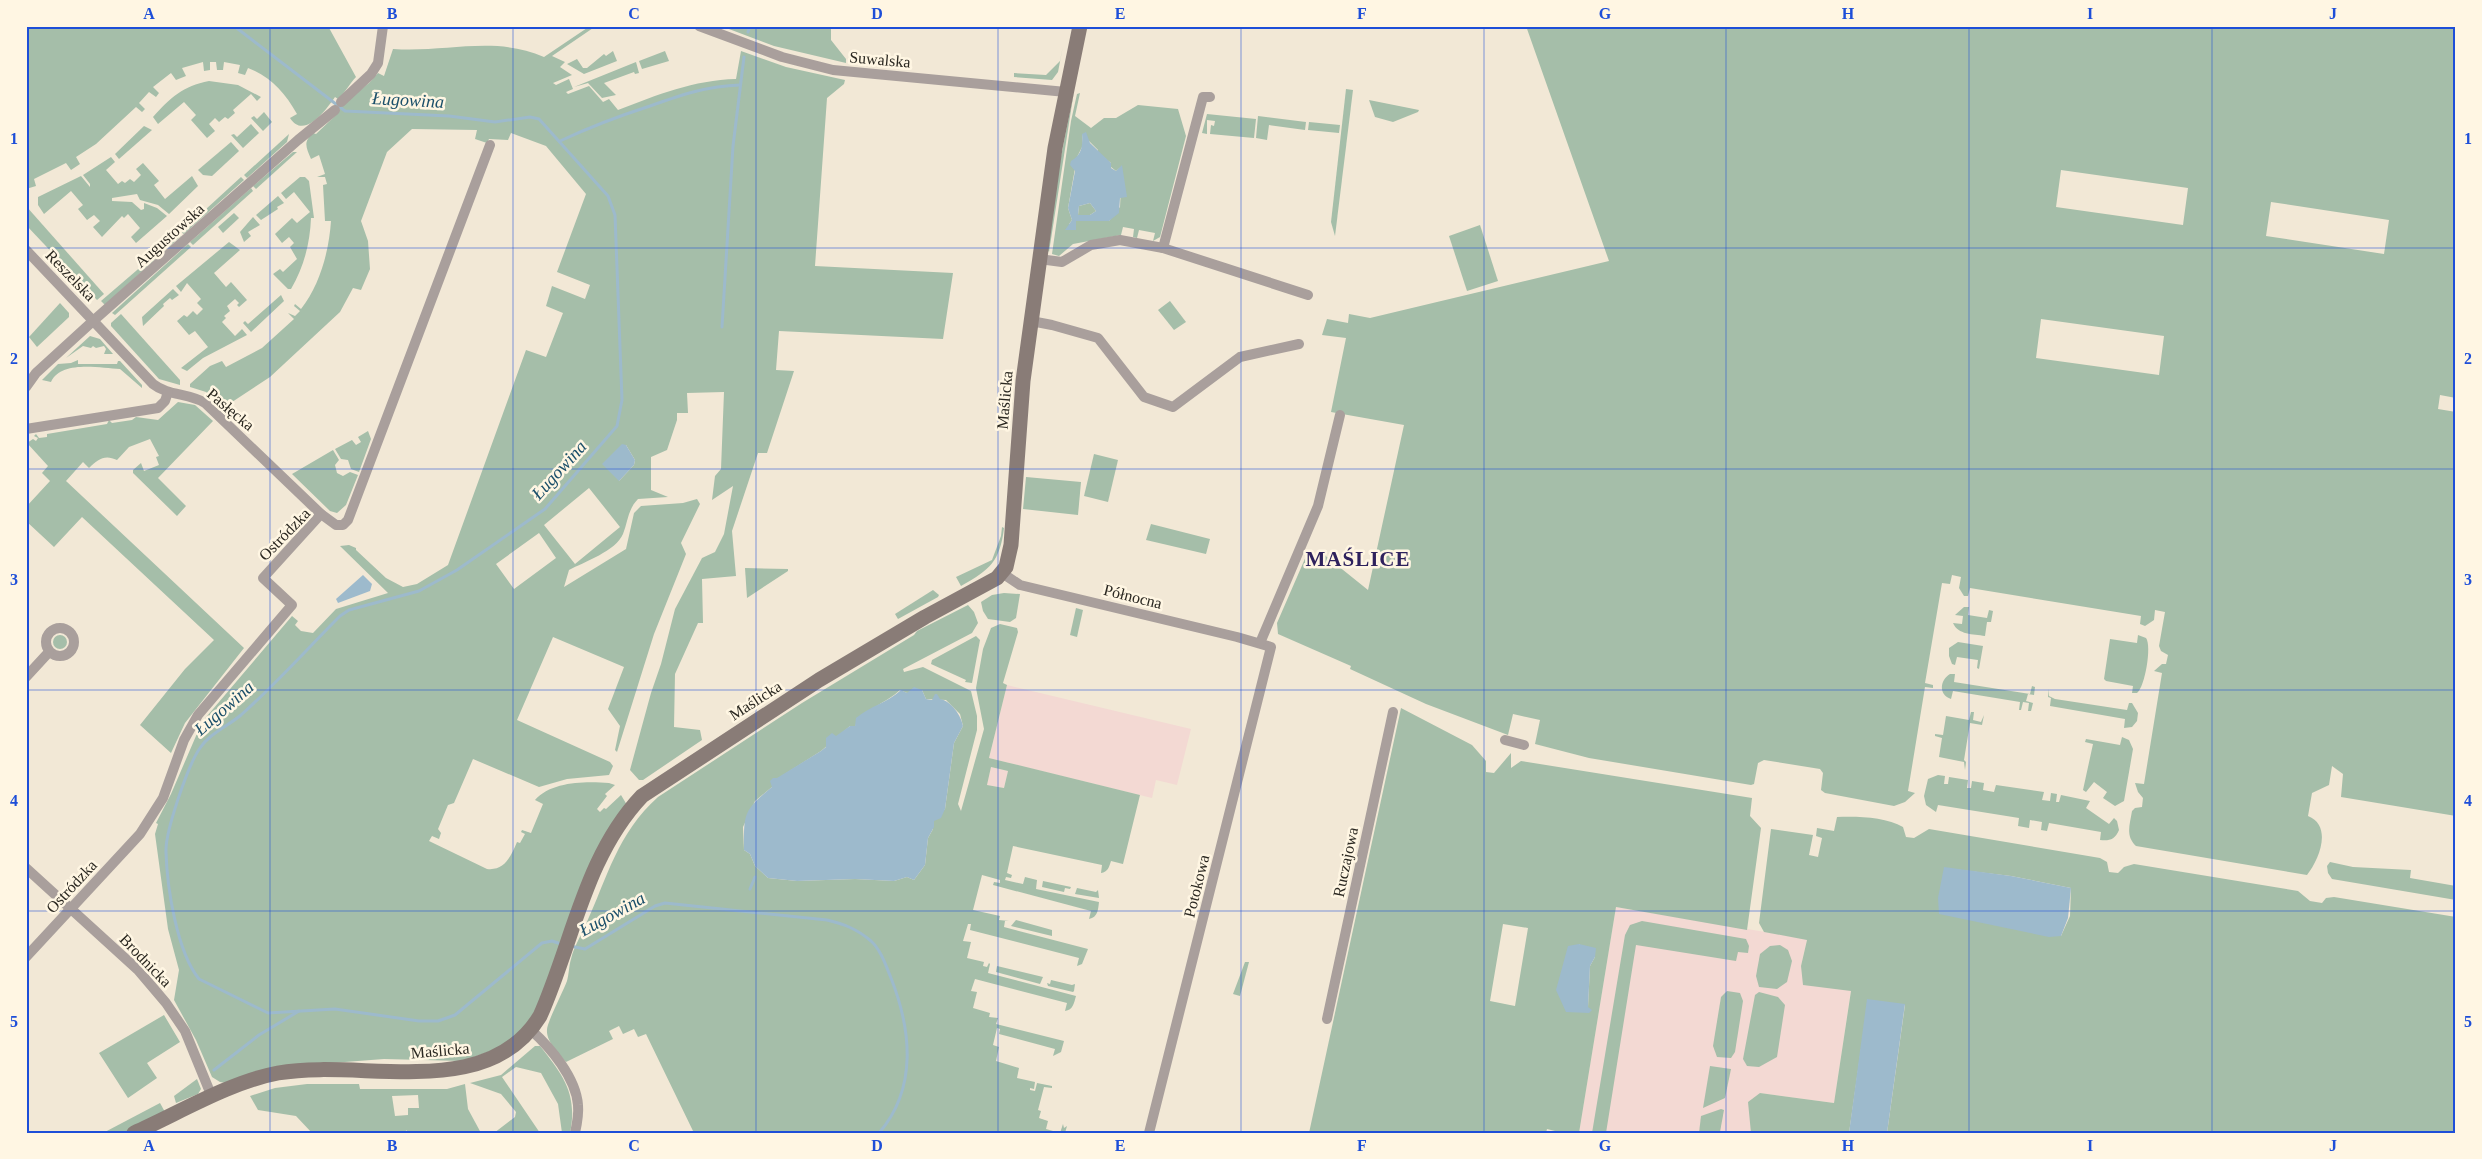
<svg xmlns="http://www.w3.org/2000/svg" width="2482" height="1159" viewBox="0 0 2482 1159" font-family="'Times New Roman',serif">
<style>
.industrial{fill:#f3d9d3}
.green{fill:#a5bea9;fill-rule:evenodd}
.water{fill:#9dbacc;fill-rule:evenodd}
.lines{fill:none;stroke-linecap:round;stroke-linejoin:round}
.stream{stroke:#9dbacc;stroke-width:3}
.street{stroke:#a99f9c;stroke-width:10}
.secondary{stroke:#897c77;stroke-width:15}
.grid{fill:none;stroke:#1d4ed8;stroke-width:1;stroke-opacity:0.55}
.labels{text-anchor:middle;stroke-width:5;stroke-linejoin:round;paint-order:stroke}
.street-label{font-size:16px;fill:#2a2720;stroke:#fff6e3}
.water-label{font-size:18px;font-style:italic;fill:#1b4f6a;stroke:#fff6e3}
.district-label{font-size:21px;font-weight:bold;letter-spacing:1px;fill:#2e225d;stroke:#fff6e3}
.neatline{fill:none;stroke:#1d4ed8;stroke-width:2}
.grid-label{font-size:16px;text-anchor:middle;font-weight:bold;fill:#1d4ed8}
</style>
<rect width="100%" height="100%" fill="#f2e8d6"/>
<g class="industrial">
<polygon points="1007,685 1191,729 1177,785 1156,780 1152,798 989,758"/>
<polygon points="991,767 1008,771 1004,788 987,785"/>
<polygon points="1616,907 1807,939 1801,966 1851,990 1834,1103 1760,1093 1751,1133 1579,1133"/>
</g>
<g class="green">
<path d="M26 26H328L356 77C349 84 346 92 338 99L335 97C326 110 304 140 290 118L297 114C285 93 271 77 248 68L245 75 238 73 240 65 224 62 223 70H217L216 62H210V70L204 71 203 62 182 68 186 76 176 80 171 73 153 87 159 93 156 97 149 92 139 103 145 109 142 112 136 107 96 144 76 157 80 164 71 170 66 163 34 179 36 186 26 189Z"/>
<path d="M590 26H596L552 56 565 62 560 67 572 75 553 83 556 85 569 79 573 89 566 92 568 94 589 86 603 102 609 99 618 110C657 95 694 80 736 79L741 51 786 67 845 80 844 84 827 98 815 266 953 273 943 339 779 331 776 370 794 371 767 453H758L732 531 736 576 702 579 703 623H698L675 674 674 727 700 730 702 740 643 780H639L630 770 651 693 661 664 675 609 702 558 715 552 724 534 733 486 712 500 715 476 721 469 724 392 687 393 688 413H677V420L667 450 651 457V490L668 497 638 499C628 509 628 521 623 534 616 551 584 562 569 570L564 587 626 549 634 513 641 506 683 503 697 499 700 504 681 543 686 554 654 634 617 752 615 750 620 726 608 709 624 667 553 637 517 720 610 762 613 766 609 775 567 779 539 787 473 759 454 803 448 805 438 829 441 833 439 839 432 836 429 841 487 869C505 871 511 856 517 842L520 843 525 834 521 832 522 830 531 833 543 804 535 800C551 781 587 781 609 783L615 785 605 794 607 796 597 809 600 812 604 808 606 809 621 795 627 805 539 1006 519 1034 496 1049 463 1061 384 1059 332 1063 232 1084 220 1082 212 1077 196 1040 174 1000 179 970 168 929 155 834 158 824 156 823 171 794 202 722 292 616 298 621 295 625 301 631 313 633 336 609 388 593 340 546 349 545 356 548V550L386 578 403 587 417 584 448 565 526 350 546 357 563 313 546 306 552 286 585 299 590 285 557 272 586 194 546 146 511 133 508 140 489 139 487 143 475 139 477 130 412 129 387 152 361 221 368 241 370 269 361 290 353 288 340 312 270 377 226 406 206 392 190 387V384L210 366 222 361 226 367 262 348 294 319 288 313 295 316 300 311 294 306 295 304 301 309C320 285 329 251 331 221H325L323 185 327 184 325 177H317L325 174 319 155 311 159C306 147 303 142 313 133L316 134 336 115 345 102 369 83 378 73 384 76 393 49C444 53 495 35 544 57ZM626 445 635 460 634 465 619 481ZM589 488 620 527 575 564 544 525ZM539 533 556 558 514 589 496 564Z"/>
<polygon points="721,26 831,26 831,40 846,59 846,63 774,46"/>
<path d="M1526 26H2456V398L2440 395 2438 409 2456 412V816L2341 797 2343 774 2332 766 2329 785 2312 793 2308 816C2333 826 2319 860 2307 875L2136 846C2125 836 2130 824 2132 811L2135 808 2142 807 2143 798 2138 792 2135 783 2144 784 2162 673 2154 671 2162 664H2166L2168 655 2161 651 2159 646 2165 612 2155 610 2154 620 2145 626 2140 624 2141 616 1970 588 1968 596H1964L1959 588 1961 577 1952 575 1950 584 1942 583 1925 683 1933 685V688L1925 687 1908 791 1915 793 1905 802 1894 806 1825 793 1821 790 1823 773 1820 769 1764 760 1758 763 1754 784 1751 785 1589 758 1535 744 1540 720 1513 714 1508 735 1426 704 1350 669 1351 666 1278 634 1277 623 1307 554 1314 555 1322 553 1368 590 1404 425 1331 412 1346 338 1322 335 1327 319 1348 323 1349 314 1370 318 1609 261ZM2061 170 2188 188 2183 225 2056 207ZM2271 202 2389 220 2384 254 2266 236ZM2041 319 2164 336 2159 375 2036 358Z"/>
<polygon points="1063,46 1058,72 1052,80 1014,77 1014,73 1046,75 1060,61"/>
<polygon points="613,51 617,61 584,74 567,64 577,59 583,68 587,68 604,54 606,56"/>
<polygon points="665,51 669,61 642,69 639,61"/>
<polygon points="636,62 639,73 635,74 634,72 604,83 616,95 602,98 588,83 574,87"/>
<path d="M209 81 238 85 261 97 257 101 251 94 233 110 235 113 228 119 225 117 219 122 215 118 209 124 215 131 207 138 191 120 196 115 184 102 158 124 153 117C170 98 183 86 209 81Z"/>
<polygon points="1346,89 1353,90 1335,236 1331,222"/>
<polygon points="1074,91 1049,252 1047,249 1056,182"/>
<path d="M1080 93 1075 116 1091 128 1104 118H1116L1138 105 1178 109 1186 136 1160 237 1153 241 1155 233 1139 230 1137 238 1133 237 1134 229 1123 227 1121 235 1073 244 1059 256 1052 254 1071 121 1077 94ZM1082 134 1098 150V153L1111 163V167L1116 171 1122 166 1120 207 1109 221H1076L1069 224 1072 220 1068 208 1077 157 1083 145Z"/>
<polygon points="1369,100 1419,110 1418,112 1393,122 1375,117"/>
<polygon points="264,112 272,122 263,131 251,118 254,116 257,119"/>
<polygon points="1207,114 1256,119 1254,138 1210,134 1211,125 1214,126 1215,121 1207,120 1207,134 1202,133"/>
<polygon points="1258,116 1306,122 1305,130 1269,125 1267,140 1256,138"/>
<polygon points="1309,122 1340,125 1339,133 1308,130"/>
<polygon points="251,124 259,133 243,148 231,135 234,134 237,137"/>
<polygon points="144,126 152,130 119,159 115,154"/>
<polygon points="289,134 287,142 247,178 244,175"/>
<polygon points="231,142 239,151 212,176 203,175 198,170"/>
<polygon points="293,152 297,152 256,189 253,186"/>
<polygon points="111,157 115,162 106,170 118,184 122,181 125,183 130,179 134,182 141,175 136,169 143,163 159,181 154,185 165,199 192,176 198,186 169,214 158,205 140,200 137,194 112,198 112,201 132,202 141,210 144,209 144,203 157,208 167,216 136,243 131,237 140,228 128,214 124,218 122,216 102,237 93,227 100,221 94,215 87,220 78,209 83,205 71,191 44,214 38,205 38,197 81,176 90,187 90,184 83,175"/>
<polygon points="241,177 244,180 184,234 181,232"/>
<path d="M300 177H305L309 181 314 218H311C310 243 304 267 291 289H288L273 274 280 269 283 272 297 259 290 247 294 243 289 237 282 243 275 234 292 218 297 223 310 212 294 192 286 199 281 193Z"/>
<polygon points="251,188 253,191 193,245 190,242"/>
<polygon points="278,196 284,203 277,207 278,209 261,220 256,215"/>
<polygon points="1090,203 1096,211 1090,215 1078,215 1079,206"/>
<polygon points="26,206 104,294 97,300 26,225"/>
<polygon points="234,213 239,218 223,233 218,227"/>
<polygon points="253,217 260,225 248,232 251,236 244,242 240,232"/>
<polygon points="1480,225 1498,281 1467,291 1449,236"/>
<polygon points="179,234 181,236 105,305 101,301"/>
<polygon points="229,242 240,250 214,273 226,287 231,282 247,300 239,307 237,305 239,303 235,299 227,306 230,311 224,316 226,318 222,322 235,336 242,329 247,335 203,358 187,371 181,368 208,347 195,331 189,335 177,321 184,315 187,317 193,311 197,315 203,309 197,303 201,299 187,283 181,292 176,286"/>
<polygon points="188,244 191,247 115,315 112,313"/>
<polygon points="173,289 179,295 172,300 170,298 163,304 164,306 143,326 142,317"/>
<polygon points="281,295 284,301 251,332 243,323 245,321 248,324"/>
<polygon points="1170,301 1186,322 1174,330 1158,310"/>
<polygon points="60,303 69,313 69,317 37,347 29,337"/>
<polygon points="121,314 180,380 180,385 159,379 111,326 111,323"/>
<polygon points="90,336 100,339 113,354 104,354 106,349 104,346 96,348 93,346 91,348 83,346 66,358"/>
<path d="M78 360V364H117L118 361H120L142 385V388L120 369C99 368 61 360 51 382L42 380 58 364 71 363Z"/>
<path d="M178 402 195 405 213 421 158 478 186 506 177 516 133 473V470L141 463 144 471 159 465 156 457 159 456 150 439 129 447 117 460C105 454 98 459 89 468L83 462 66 481 244 648 185 723 171 753 140 725 185 669 214 640 82 517 54 547 26 521V507L50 481 42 473 48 466 27 443 33 439 36 441 38 438 34 436 36 434 39 438 47 437V434L107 424 109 420 112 423 132 420 136 417 158 420Z"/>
<polygon points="368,431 371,439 359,472 351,469 348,460 341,459 335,449 352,440 356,445 361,442 358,437"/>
<polygon points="333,450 339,460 335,465 337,473 343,476 350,472 358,475 346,505 337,513 330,511 292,474"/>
<polygon points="1094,454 1118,460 1108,502 1084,496"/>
<polygon points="1026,477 1081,482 1078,515 1023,509"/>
<polygon points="1151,524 1210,539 1206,554 1146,540"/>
<path d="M1002 527 1004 528C1000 561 990 570 961 586L956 577 992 560 1001 536Z"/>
<polygon points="745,568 788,569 788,571 747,598"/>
<polygon points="933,590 939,595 938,597 898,619 895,614"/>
<polygon points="1004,593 1020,594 1016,618 1010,622 988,619 983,611 981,602 992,595"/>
<path d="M968 605 974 612 978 623 972 633 903 669 904 672 923 667 971 691 977 716V730L958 804 961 811 984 729 976 688 983 649 991 628 1000 624 1017 628 1018 632 1003 683 1007 685 989 758 1140 795 1123 864 1111 861C1109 867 1108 872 1101 873L1102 865 1013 846 1007 873 1012 875 1011 878 1006 877 1005 880 1023 884 1025 877 1037 880 1036 889 1099 902C1098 910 1098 917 1089 919L1091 911 993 885 994 882 1000 883V880L982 875 973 910 1000 916 999 920 1009 921H1005L1004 927 1088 949 1082 964 1077 966 1079 958 970 930 971 924H968L963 941 971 942 967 958 984 962 983 966 987 967 989 963 990 964 988 973 1076 996C1074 1003 1073 1010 1065 1011L1067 1003 975 979 971 991 977 992 973 1008 990 1013 989 1017 998 1018 996 1024 1064 1041 1061 1052 1053 1056 1055 1049 999 1034 1000 1029 997 1028 993 1045 999 1047 996 1061 1019 1068 1017 1078 1035 1082 1034 1089 1030 1088V1090L1035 1091 1037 1083 1052 1086V1088L1044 1087 1038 1110 1041 1111 1039 1118 1048 1121 1046 1129 1060 1133 1063 1124 1064 1128 1067 1126 1065 1133H694L646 1034 638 1037 634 1029 623 1034 619 1026 609 1031 613 1039 566 1062C559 1054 546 1041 547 1030 547 1022 563 992 567 981 569 974 569 965 571 959 574 946 581 936 586 924 608 876 617 834 658 797L802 703 914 635 917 631ZM900 690 907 693 922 690 926 699 946 700 960 714 963 726 954 743 945 809 933 820V829L928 838 925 865 914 880 907 877 894 881 855 879 797 881 768 878 755 866 750 854 744 850 743 827 755 801 772 787 777 779 821 751 850 726H855C865 708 887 703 900 690ZM991 767 1008 771 1004 788 987 785Z"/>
<path d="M1964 607H1969L1968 615 1987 618 1989 610 1993 611 1991 622H1987L1985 636C1973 634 1958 635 1953 623L1962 624 1963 616 1955 615Z"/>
<polygon points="1076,608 1083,610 1077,637 1070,635"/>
<circle cx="60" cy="642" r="7"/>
<path d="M2138 635 2146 638C2152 646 2145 687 2137 693H2132L2133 686 2106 681 2104 679 2110 639 2137 643Z"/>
<polygon points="976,636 980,640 972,683 965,682 966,680 931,664 932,660"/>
<polygon points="1958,642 1983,646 1979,669 1977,668 1978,660 1957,657 1955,665 1952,664 1949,656 1949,648"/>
<path d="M1950 674H1955L1954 682 2030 694 2032 686 2035 687 2034 695 2028 694 2026 701 2033 703 2031 711H2028L2029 703 2023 702 2021 710H2019L2020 702 1953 691 1951 699C1938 695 1940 680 1950 674Z"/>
<polygon points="2049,689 2049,696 2055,699 2127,710 2129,703 2132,703 2138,713 2137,721 2132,727 2124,728 2125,719 2050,706 2051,698 2048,697"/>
<path d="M1401 708 1472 745 1486 761V772L1494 773 1511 753V768L1521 761 1752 798 1750 816 1761 828 1747 930 1616 907 1579 1133H1563L1547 1129 1546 1133H1309ZM1503 924 1528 928 1515 1006 1490 1001ZM1579 944 1595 957 1590 966 1588 1007Z"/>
<polygon points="1971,712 1974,712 1973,720 1981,722 1984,715 1982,725 1970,723 1964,760 1966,762 1965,770 1964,762 1939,757 1942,738 1935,736 1935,734 1943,735 1946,716 1969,720"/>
<polygon points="2122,737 2129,740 2133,749 2124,801 2115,806 2103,798 2107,792 2094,782 2086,792 2083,790 2093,744 2085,742 2086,739 2120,745"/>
<path d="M1938 775 1945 776 1944 784H1948L1949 777 1968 780 1967 788H1971L1972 781 1984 783 1983 790 1994 792 1996 785 2044 792 2042 800 2050 801 2051 793 2057 794 2056 802H2059L2061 795 2090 801 2086 808 2109 824 2114 818 2117 821 2119 830C2115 840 2109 841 2100 840L2101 832 2049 823 2047 831 2041 830 2042 822 2030 820 2029 828 2018 826 2019 818 1938 805 1936 812 1926 805 1924 796 1928 779Z"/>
<path d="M1837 817C1857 816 1886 817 1903 827L1906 837 1914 838 1929 829 2100 858 2107 862 2109 872 2118 873 2124 867 2134 864 2298 891 2310 901 2322 903 2326 898 2334 897 2456 917V1133H1887L1905 1005 1868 1000 1849 1133H1751L1748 1102 1760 1093 1834 1103 1851 991 1803 985 1801 966 1807 940 1764 932 1759 923 1771 829 1813 835 1809 855 1818 857 1822 838 1816 836 1817 828 1834 831ZM1944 868 2011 876 2071 888 2070 916 2061 936Z"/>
<polygon points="2330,862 2353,867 2411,870 2410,878 2456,886 2456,900 2332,879 2328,873 2327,866"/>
<polygon points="1043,881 1071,887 1070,889 1065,888 1064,892 1042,887"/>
<polygon points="1077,888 1096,892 1098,890 1099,898 1075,894"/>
<polygon points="1016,920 1052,930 1052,936 1011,926"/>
<polygon points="1642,921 1746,939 1749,946 1748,953 1738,952 1736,961 1636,945 1606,1133 1592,1133 1625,935 1630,925"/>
<polygon points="1780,945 1788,950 1792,961 1787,982 1777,989 1759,987 1756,976 1760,954 1770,946"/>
<polygon points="1245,962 1249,962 1240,996 1233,994"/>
<polygon points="997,966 1043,977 1040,984 996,972"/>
<polygon points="1051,980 1072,985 1075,984 1074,991 1073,992 1048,986 1047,983 1050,984"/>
<polygon points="1727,991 1740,993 1743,1001 1735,1052 1731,1058 1717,1057 1713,1046 1721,997"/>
<polygon points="1759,992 1778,997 1785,1005 1777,1057 1759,1067 1747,1066 1743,1059 1755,995"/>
<polygon points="164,1015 180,1042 147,1063 157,1078 128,1098 99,1053"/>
<path d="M535 1046H540C563 1075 578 1094 570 1133H562L558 1104 541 1073 516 1067 502 1077 540 1133H494L515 1117 516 1112 501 1094 470 1083 501 1075Z"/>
<polygon points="1710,1066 1731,1069 1725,1098 1703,1108"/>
<polygon points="197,1079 201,1089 198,1094 176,1103 174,1096"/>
<path d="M307 1084H359L360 1089H447L465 1084 468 1109 481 1133H406L407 1130 403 1133H312L296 1116 258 1110 250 1096 275 1088ZM418 1095 419 1108H408V1115L395 1116 392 1096Z"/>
<polygon points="160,1103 165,1112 123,1133 103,1133"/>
<polygon points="1721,1109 1724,1110 1720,1132 1699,1133 1701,1116"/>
</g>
<g class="water">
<path d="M1086 132 1090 143 1111 163V168L1116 171 1122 165 1127 197 1120 198 1119 213 1109 221H1076V230H1065L1072 220 1068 208 1075 171 1070 165 1071 161C1082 155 1083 145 1082 134ZM1090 203 1096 211 1090 215H1078L1079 206Z"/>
<polygon points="622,444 626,445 635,460 634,465 619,481 602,464"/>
<polygon points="363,575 372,584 370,591 338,603 336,599"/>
<path d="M914 687 922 690 926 699 932 700 935 694H937L940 699C951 701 961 715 963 726L954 743 945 809 941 818 934 821V827L928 838 925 865 914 880 907 877 894 881 855 879 797 881 768 878 755 866 750 854 744 850C744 813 743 811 772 787L770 781 773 778H777L821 751 826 747V738L832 733 836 736 850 726H855L856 718C870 706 887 703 901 690L907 693Z"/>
<polygon points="1944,867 2011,876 2071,888 2068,918 2061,936 2049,937 1939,914 1938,898"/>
<polygon points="1579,944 1596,948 1595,957 1590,966 1588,1007 1592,1010 1589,1013 1566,1012 1556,990 1568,946"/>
<polygon points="1867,999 1905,1004 1887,1133 1849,1133"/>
</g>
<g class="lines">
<g class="stream">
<path d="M234 26 345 111 449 116 495 122 530 117 539 119 608 196 615 215 622 400 617 426 545 509 457 570 419 591 349 610 340 616C307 649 276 684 241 715 228 726 209 734 200 748 188 765 165 832 166 852 167 888 177 952 199 979L268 1013 335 1009 419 1021H438L455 1015 542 943 552 941 561 944"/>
<polyline points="748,32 750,26"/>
<path d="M560 141C590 127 619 116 650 106 681 95 707 86 740 85"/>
<polyline points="722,327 733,146 744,57"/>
<polyline points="750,889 755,877"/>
<path d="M570 946 585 949 655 906 665 903 827 920C844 924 857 929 871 941 881 950 886 966 891 978 911 1029 918 1088 879 1133"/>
<polyline points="214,1070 259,1035 299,1011"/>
</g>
<g class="street">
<polyline points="699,26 782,57 833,70 1066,92"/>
<polyline points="341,102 371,74 378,63 383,26"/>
<polyline points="1163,248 1203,97 1210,97"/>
<path d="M26 250 153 384C168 396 189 393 205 403L321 514"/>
<polyline points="1039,259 1062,262 1091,245 1120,240 1163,248 1308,295"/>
<polyline points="1031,321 1052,325 1098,338 1144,397 1173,407 1240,357 1299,344"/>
<polyline points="26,387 36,373 93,321 298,140 335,110"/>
<polyline points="26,429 158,408 165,401 168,392"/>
<polyline points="1002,573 1020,585 1237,637 1271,647 1149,1133"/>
<circle cx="60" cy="642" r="14"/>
<polyline points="1260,643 1318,506 1340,415"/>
<polyline points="26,677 49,652"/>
<polyline points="1505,740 1524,745"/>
<polyline points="26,868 138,970 166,1003 185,1031 212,1097"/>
<polyline points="26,957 140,834 163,798 184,740 198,715 292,605 263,578 321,514 336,525 343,525 348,520 490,145"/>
<polyline points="1327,1019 1393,712"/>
<path d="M531 1030C551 1048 576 1078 578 1105 579 1115 577 1124 575 1133"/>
</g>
<path class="secondary" d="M134 1133C179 1113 230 1082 278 1073 363 1058 487 1103 540 1016 573 942 585 856 642 796L819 680 925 617 997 578 1006 567 1011 545 1023 381 1055 148 1080 26"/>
</g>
<path class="grid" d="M270 26V1133M513 26V1133M756 26V1133M998 26V1133M1241 26V1133M1484 26V1133M1726 26V1133M1969 26V1133M2212 26V1133M26 248H2456M26 469H2456M26 690H2456M26 911H2456"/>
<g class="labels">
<g class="street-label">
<text transform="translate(880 59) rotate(5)" y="6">Suwalska</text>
<text transform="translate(169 235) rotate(-42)" y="6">Augustowska</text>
<text transform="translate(71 275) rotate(46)" y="6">Reszelska</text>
<text transform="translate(1004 400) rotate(-85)" y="6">Maślicka</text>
<text transform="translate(231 409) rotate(40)" y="6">Pasłęcka</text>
<text transform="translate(284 534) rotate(-46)" y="6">Ostródzka</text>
<text transform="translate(1133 596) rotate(14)" y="6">Północna</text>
<text transform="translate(755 700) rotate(-33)" y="6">Maślicka</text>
<text transform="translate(1345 862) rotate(-78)" y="6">Ruczajowa</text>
<text transform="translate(71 886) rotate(-47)" y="6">Ostródzka</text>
<text transform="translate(1196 886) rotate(-76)" y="6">Potokowa</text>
<text transform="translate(146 960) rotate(46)" y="6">Brodnicka</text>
<text transform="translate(440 1050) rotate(-5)" y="6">Maślicka</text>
</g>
<g class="water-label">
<text transform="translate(408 100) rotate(3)" y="6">Ługowina</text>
<text transform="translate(559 470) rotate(-48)" y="6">Ługowina</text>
<text transform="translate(224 708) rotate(-41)" y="6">Ługowina</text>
<text transform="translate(612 914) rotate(-29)" y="6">Ługowina</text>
</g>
<g class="district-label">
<text x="1358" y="566">MAŚLICE</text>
</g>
</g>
<rect width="2482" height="1159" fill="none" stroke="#fff6e3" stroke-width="55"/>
<rect x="28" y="28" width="2426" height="1104" class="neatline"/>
<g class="grid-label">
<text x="149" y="19">A</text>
<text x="392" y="19">B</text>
<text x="634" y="19">C</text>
<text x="877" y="19">D</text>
<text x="1120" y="19">E</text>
<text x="1362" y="19">F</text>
<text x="1605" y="19">G</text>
<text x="1848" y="19">H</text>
<text x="2090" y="19">I</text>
<text x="2333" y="19">J</text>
<text x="14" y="144">1</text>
<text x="2468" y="144">1</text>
<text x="14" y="364">2</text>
<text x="2468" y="364">2</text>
<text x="14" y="585">3</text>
<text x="2468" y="585">3</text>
<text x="14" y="806">4</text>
<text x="2468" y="806">4</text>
<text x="14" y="1027">5</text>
<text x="2468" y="1027">5</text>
<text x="149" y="1151">A</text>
<text x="392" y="1151">B</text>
<text x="634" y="1151">C</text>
<text x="877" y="1151">D</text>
<text x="1120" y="1151">E</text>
<text x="1362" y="1151">F</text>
<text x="1605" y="1151">G</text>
<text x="1848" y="1151">H</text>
<text x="2090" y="1151">I</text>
<text x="2333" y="1151">J</text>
</g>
</svg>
